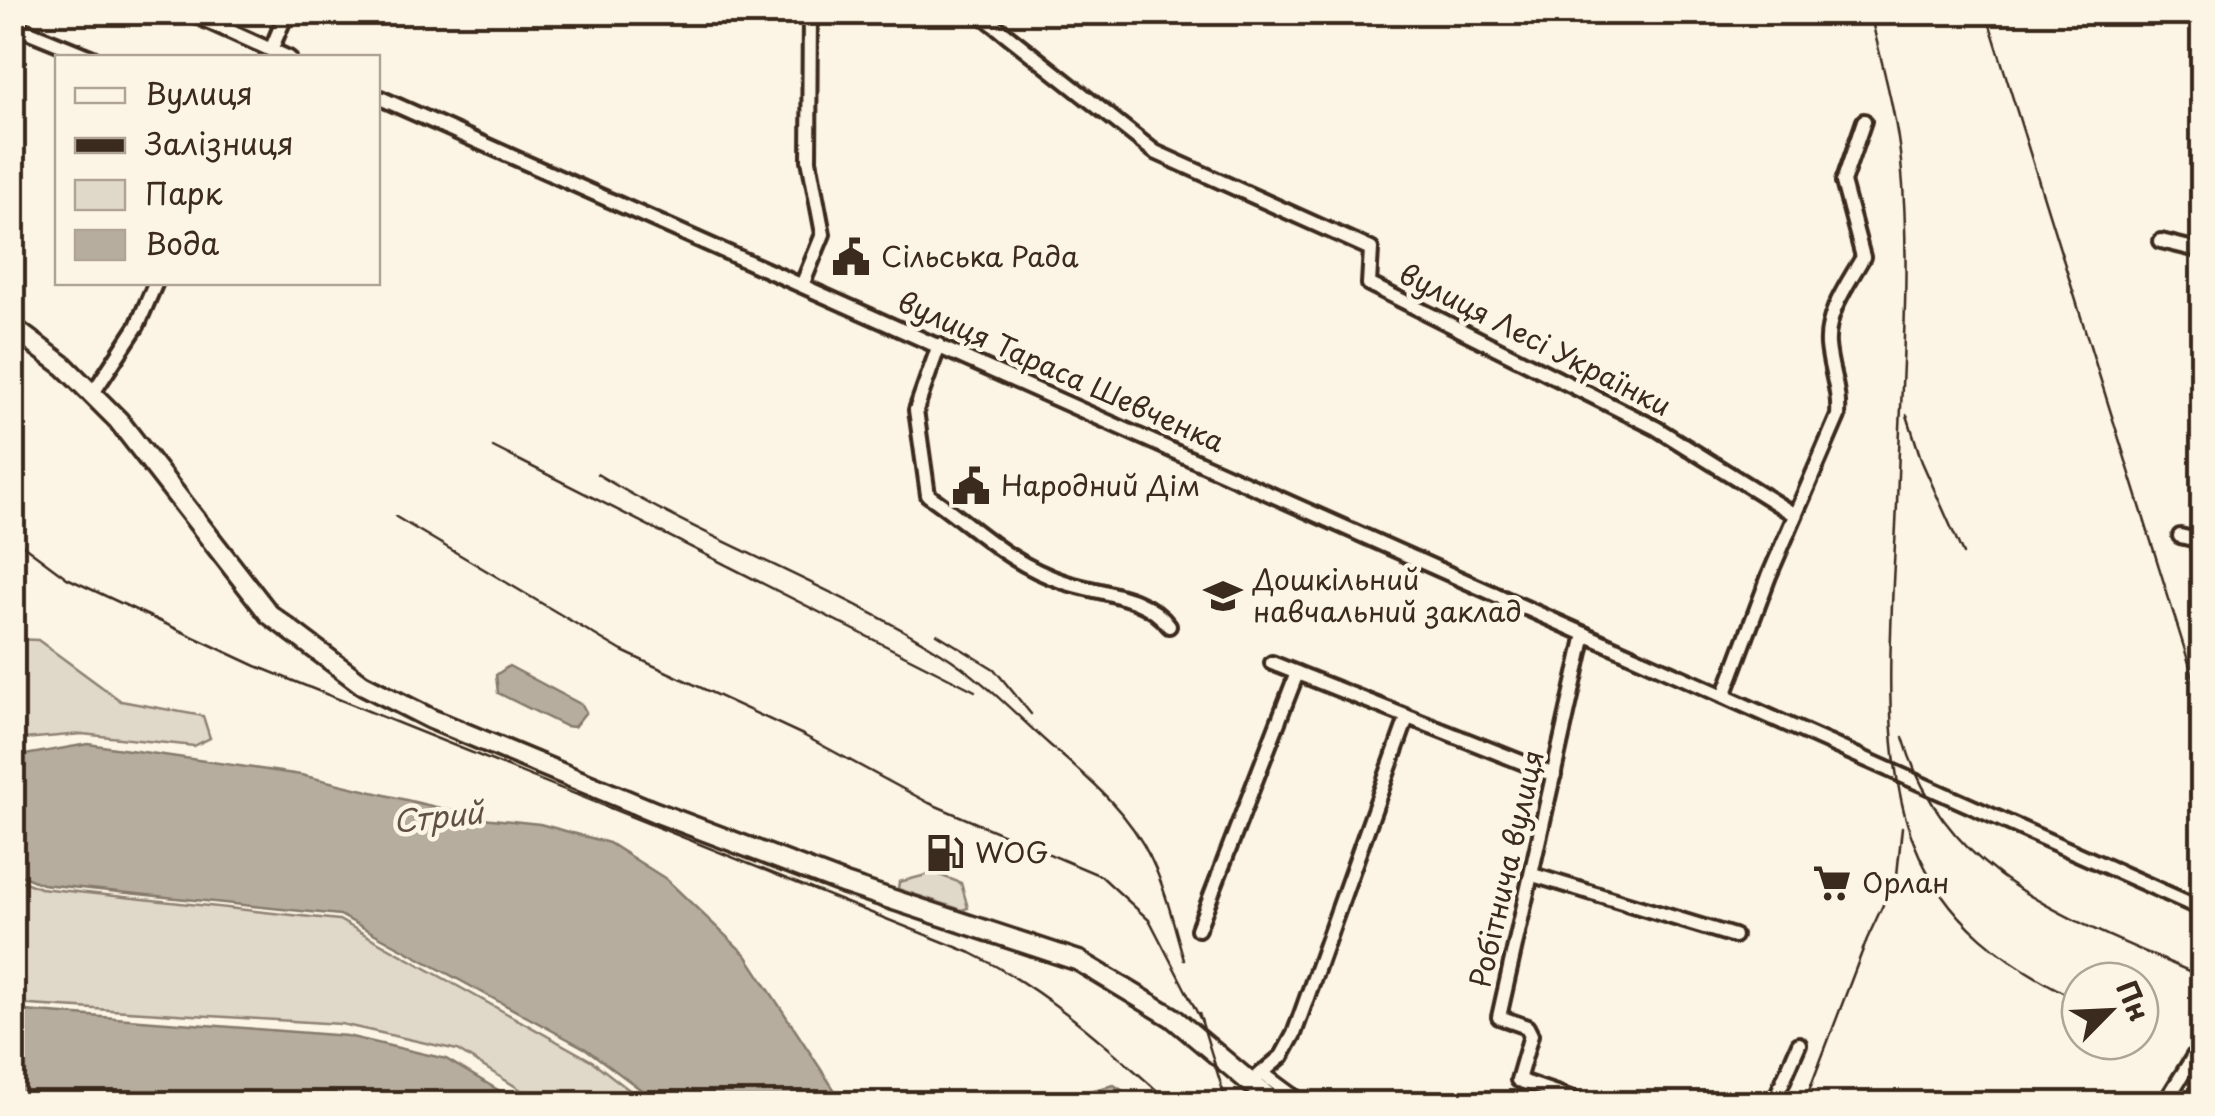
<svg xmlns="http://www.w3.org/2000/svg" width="2215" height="1116" viewBox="0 0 2215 1116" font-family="'Playpen Sans',sans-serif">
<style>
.green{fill:#e0d8c8;stroke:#8e8173;stroke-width:2.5}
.water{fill:#b7ad9e;stroke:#85796b;stroke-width:2.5}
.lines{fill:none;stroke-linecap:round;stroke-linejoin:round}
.minor-casing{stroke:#3b2a1e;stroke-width:20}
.highway-casing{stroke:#3b2a1e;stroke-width:25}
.minor{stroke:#fcf5e5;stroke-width:12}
.highway{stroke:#fcf5e5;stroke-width:18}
.rail{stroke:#3b2a1e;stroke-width:2.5}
.labels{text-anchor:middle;stroke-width:9;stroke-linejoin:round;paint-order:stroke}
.poi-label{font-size:28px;fill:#3b2a1e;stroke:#fcf5e5;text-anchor:start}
.street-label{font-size:28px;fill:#3b2a1e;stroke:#fcf5e5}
.water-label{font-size:30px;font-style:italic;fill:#605144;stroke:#fcf5e5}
</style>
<rect width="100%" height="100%" fill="#fcf5e5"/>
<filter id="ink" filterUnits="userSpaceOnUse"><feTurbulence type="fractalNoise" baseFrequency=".01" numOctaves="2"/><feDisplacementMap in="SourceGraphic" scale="20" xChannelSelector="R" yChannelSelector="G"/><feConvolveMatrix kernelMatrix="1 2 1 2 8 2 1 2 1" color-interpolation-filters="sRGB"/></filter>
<g filter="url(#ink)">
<g class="green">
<polygon points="13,639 38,640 121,701 203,716 210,738 194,746 82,734 13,740"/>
<polygon points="934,873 961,883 968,908 962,910 898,889 899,882"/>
<polygon points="12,877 40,888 339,920 592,1061 646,1103 542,1103 457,1050 341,1024 13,1004"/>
</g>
<g class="water">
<polygon points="509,666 582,705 586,712 574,727 565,726 498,693 496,675"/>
<polygon points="88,744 301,775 482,818 540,824 609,843 666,879 746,955 843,1103 659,1103 586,1049 340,915 42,884 13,872 13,757"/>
<polygon points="12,1010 347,1036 446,1059 520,1103 13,1103"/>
<polygon points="1114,1085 1142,1103 1039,1103"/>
</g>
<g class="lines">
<g class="minor-casing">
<g id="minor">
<polyline points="187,12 289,58"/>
<polyline points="978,12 1155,152 1371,249 1369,284 1656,428 1795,515"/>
<polyline points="12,25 93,58"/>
<polyline points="271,50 287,12"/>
<polyline points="378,97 2202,909"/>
<polyline points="2161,241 2202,251"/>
<polyline points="803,283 823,234 809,160 810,12"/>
<path d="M939 345 916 410 928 495C976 528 1007 563 1064 582 1100 594 1145 594 1169 626"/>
<polyline points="93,393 137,326 156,282"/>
<polyline points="2180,536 2197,540 2202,567"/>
<polyline points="1585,634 1499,1017 1527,1027 1531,1035 1518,1080 1588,1104"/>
<polyline points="1272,663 1554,775"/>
<path d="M1724 696 1769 576 1838 416C1840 390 1830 370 1828 345 1826 312 1848 284 1863 257L1843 182 1864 121"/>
<polyline points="1533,875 1734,936"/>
<polyline points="1198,929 1297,673"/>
<polyline points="1262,1073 1304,1104"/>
<polyline points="1250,1083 1282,1056 1294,1034 1407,718"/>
<polyline points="1773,1104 1799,1044"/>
<polyline points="2164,1104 2202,1043"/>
</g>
</g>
<g class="highway-casing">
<polyline id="highway" points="12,327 64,366 118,420 269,614 362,684 431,719 655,812 845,884 1079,961 1172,1017 1276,1104"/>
</g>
<use href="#minor" class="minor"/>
<use href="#highway" class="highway"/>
<g class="rail">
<path d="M1870 12C1881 62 1896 111 1901 162 1912 270 1900 394 1897 504 1893 604 1877 750 1914 843 1945 922 2007 965 2080 1001"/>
<polyline points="1986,12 2202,705"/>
<polyline points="1907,415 1922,462 1963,554"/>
<polyline points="493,447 975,691"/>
<path d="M597 474C707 541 831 584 941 653 982 678 1015 714 1051 746 1089 779 1129 812 1151 859 1166 890 1174 926 1184 960"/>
<polyline points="396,517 622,651 803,735 929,803 1101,876 1150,921 1202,1022"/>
<path d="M12 537 67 578 256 666 971 953C1048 991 1108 1047 1172 1104"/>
<polyline points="937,634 994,669 1031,714"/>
<path d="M1903 737C1945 884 2079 920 2202 977"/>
<polyline points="1199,1013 1227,1104"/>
<polyline points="1804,1104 1867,939 1897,875 1902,827"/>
</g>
</g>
</g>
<defs>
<g id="civic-bare" transform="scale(3)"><path d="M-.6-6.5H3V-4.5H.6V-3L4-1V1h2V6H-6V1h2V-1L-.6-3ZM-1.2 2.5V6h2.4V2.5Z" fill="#3b2a1e" stroke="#fcf5e5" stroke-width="2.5" paint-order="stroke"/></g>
<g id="school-bare" transform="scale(3)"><path d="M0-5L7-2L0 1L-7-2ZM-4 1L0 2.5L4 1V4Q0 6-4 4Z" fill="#3b2a1e" stroke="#fcf5e5" stroke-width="2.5" paint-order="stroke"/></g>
<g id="fuel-bare" transform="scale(3)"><path d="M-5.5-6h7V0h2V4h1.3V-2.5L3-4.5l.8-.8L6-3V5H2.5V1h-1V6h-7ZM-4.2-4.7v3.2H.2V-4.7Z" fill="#3b2a1e" stroke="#fcf5e5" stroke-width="2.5" paint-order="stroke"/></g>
<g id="supermarket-bare" transform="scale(3)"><path d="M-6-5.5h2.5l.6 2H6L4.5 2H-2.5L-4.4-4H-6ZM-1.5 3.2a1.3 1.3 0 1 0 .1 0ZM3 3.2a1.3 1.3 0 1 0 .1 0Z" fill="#3b2a1e" stroke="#fcf5e5" stroke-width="2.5" paint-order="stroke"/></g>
</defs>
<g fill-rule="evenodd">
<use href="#civic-bare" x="851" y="257"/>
<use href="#civic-bare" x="971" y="486"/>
<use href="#school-bare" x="1223" y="596"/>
<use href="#fuel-bare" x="945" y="853"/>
<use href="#supermarket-bare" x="1832" y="883"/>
</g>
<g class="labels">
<g class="poi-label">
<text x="881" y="267">Сільська Рада</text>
<text x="1001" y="496">Народний Дім</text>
<text x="1253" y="590">Дошкільний<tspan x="1253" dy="32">навчальний заклад</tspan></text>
<text x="975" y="863">WOG</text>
<text x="1862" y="893">Орлан</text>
</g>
<g class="street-label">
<text transform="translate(1535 340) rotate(27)" y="10">вулиця Лесі Українки</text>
<text transform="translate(1061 372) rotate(24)" y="10">вулиця Тараса Шевченка</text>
<text transform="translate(1507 869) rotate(-77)" y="10">Робітнича вулиця</text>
</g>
<g class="water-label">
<text transform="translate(438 818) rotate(-6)" y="10">Стрий</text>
</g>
</g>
<rect width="2215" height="1116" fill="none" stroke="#fcf5e5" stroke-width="50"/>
<rect x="25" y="25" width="2165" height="1066" fill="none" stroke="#3b2a1e" stroke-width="4" filter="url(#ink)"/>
<rect x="55" y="55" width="325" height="230" fill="#fcf5e5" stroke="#afa495" stroke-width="2.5"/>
<rect x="75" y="88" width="50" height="15" fill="#fcf5e5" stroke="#afa495" stroke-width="2.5"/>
<text x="145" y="105" font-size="30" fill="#3b2a1e">Вулиця</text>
<rect x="75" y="138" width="50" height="15" fill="#3b2a1e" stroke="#afa495" stroke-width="2.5"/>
<text x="145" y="155" font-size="30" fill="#3b2a1e">Залізниця</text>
<rect x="75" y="180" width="50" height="30" fill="#e0d8c8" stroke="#afa495" stroke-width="2.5"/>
<text x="145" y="205" font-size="30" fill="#3b2a1e">Парк</text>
<rect x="75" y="230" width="50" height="30" fill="#b7ad9e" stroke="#afa495" stroke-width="2.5"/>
<text x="145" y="255" font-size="30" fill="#3b2a1e">Вода</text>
<g transform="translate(2110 1011) rotate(66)"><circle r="48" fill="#fcf5e5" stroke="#afa495" stroke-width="2.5"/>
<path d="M0-8L18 38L0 25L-18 38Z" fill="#3b2a1e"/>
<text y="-15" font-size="28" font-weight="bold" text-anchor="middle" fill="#3b2a1e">Пн</text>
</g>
</svg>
